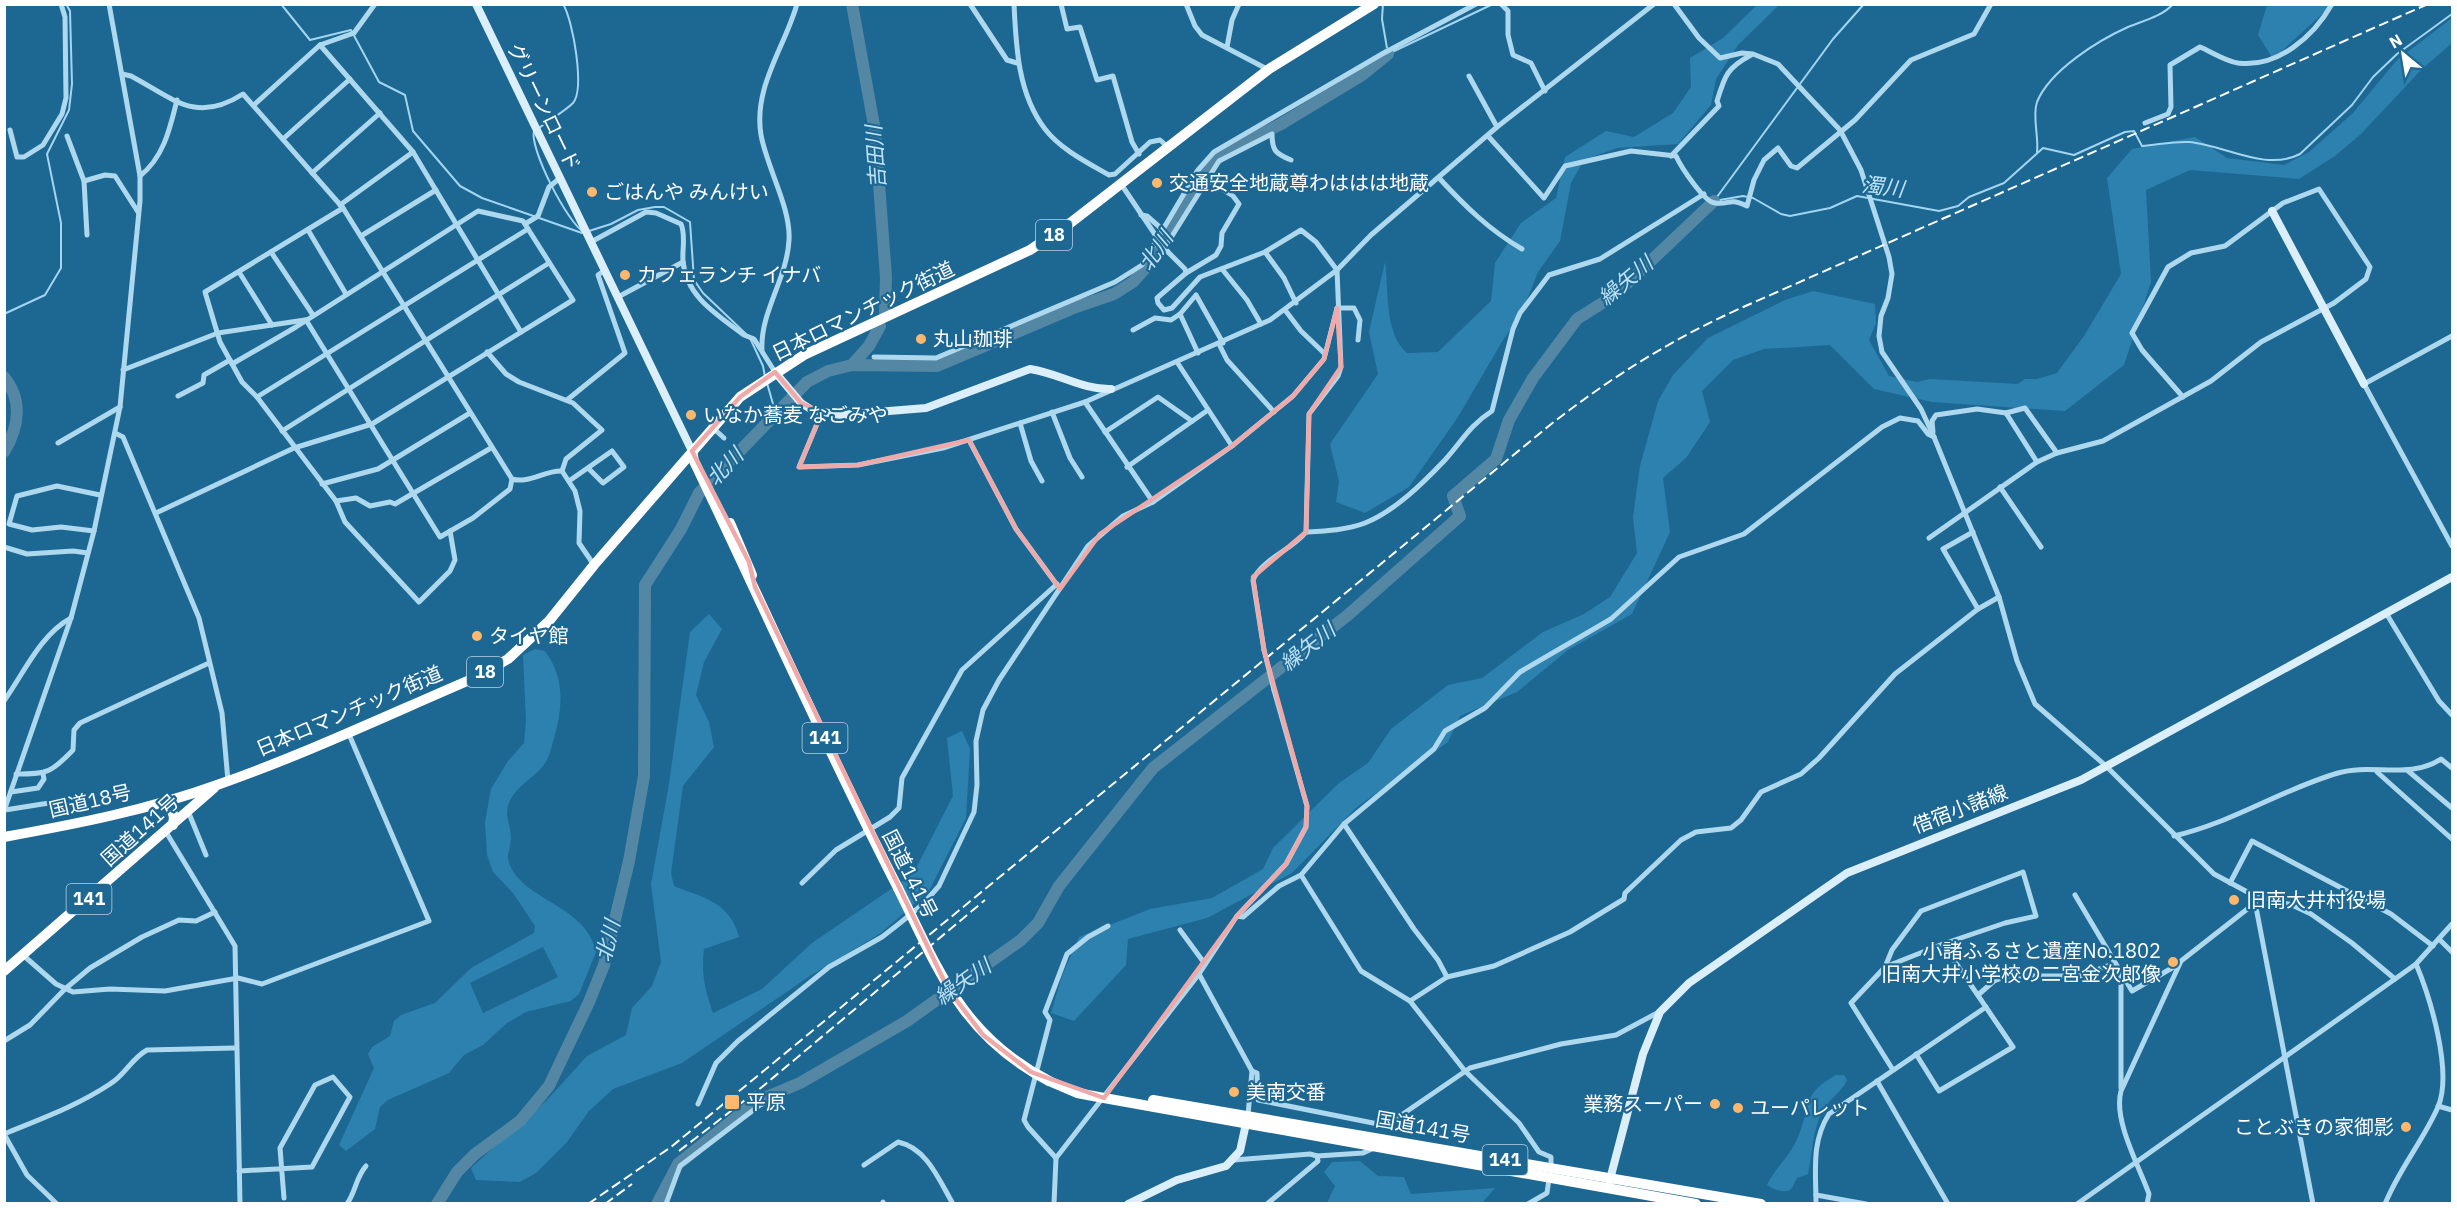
<svg xmlns="http://www.w3.org/2000/svg" width="2457" height="1208" viewBox="0 0 2457 1208" font-family="'IBM Plex Sans','Noto Sans JP',sans-serif">
<style>
.green{fill:#2d81af;fill-rule:evenodd}
.lines{fill:none;stroke-linecap:round;stroke-linejoin:round}
.stream{stroke:#a2d5f0;stroke-width:2}
.river{stroke:#5487a4;stroke-width:12}
.street{stroke:#aed8ee;stroke-width:5}
.secondary{stroke:#dbeffa;stroke-width:8}
.highway{stroke:#fff;stroke-width:10}
.rail{stroke:#fff;stroke-width:2;stroke-dasharray:10 4.5;stroke-linecap:butt}
.street-bridge{stroke:#aed8ee;stroke-width:5}
.highway-bridge{stroke:#fff;stroke-width:10}
.marked{fill:none;stroke:#efa9a9;stroke-width:4.5;stroke-linejoin:round}
.poi-dot{fill:#feb86d;stroke:#1d6793;stroke-width:2}
.labels{text-anchor:middle;stroke-width:4.5;stroke-linejoin:round;paint-order:stroke}
.shield{fill:#1d6793;stroke:#bbd1df;stroke-width:1.5}
.shield-label{font-size:18px;font-weight:bold;fill:#fff}
.street-label{font-size:20px;fill:#fff;stroke:#1d6793}
.poi-label{font-size:20px;fill:#fff;stroke:#1d6793;text-anchor:start}
.water-label{font-size:21px;font-style:italic;fill:#bde2f6;stroke:#1d6793}
</style>
<rect width="100%" height="100%" fill="#1d6793"/>
<g class="green">
<path d="M1757 5H1779L1738 45 1716 79 1711 105 1678 144 1617 148 1584 160 1571 183 1560 241 1538 272 1521 315 1503 340 1458 417 1409 487 1365 513 1336 502 1339 482 1330 444 1378 374 1369 332 1385 262C1389 291 1384 333 1407 353L1438 352 1491 301 1495 263 1521 223 1556 198 1565 157 1606 131 1634 137 1673 113 1691 87 1690 58 1723 38Z"/>
<polygon points="2267,5 2332,5 2273,59 2258,35"/>
<polygon points="2452,18 2452,43 2421,70 2361,134 2335,156 2299,179 2190,170 2146,190 2151,282 2124,365 2065,411 1932,402 1874,389 1830,345 1764,349 1733,360 1702,391 1710,422 1686,458 1663,478 1670,532 1632,614 1568,650 1517,692 1460,716 1448,742 1357,807 1292,873 1207,918 1128,939 1126,965 1074,1021 1051,1013 1062,976 1079,937 1150,909 1212,898 1263,869 1273,848 1339,783 1368,763 1391,729 1448,685 1482,678 1543,632 1584,614 1610,597 1637,553 1633,517 1640,466 1658,401 1673,375 1708,338 1785,300 1813,291 1875,304 1876,323 1869,340 1889,376 1917,382 1930,379 2018,384 2025,379 2037,379 2057,373 2084,336 2121,274 2107,178 2132,149 2195,137 2227,158 2284,165 2309,152 2353,113 2397,60"/>
<path d="M709 614 722 629 704 662 696 695 709 722 714 747 683 786 671 873 674 886C704 898 730 902 739 937L704 949C701 974 705 990 713 1013L762 989 812 943 913 874 953 796 947 738 962 731 970 749 966 818 929 891 881 933 810 976 682 1063 613 1089 589 1111 567 1142 536 1173 520 1182 476 1180 471 1168 547 1100 587 1056 626 1035 632 1008 652 986 661 962 651 884 669 784 690 632Z"/>
<path d="M535 649 545 651C565 678 563 707 554 738 552 745 550 754 547 760 536 780 507 788 507 814 508 825 513 833 510 845 510 850 507 854 508 859 517 900 586 903 596 952L579 994 571 1001 526 1012 507 1023 483 1045 464 1055 449 1073 388 1100 380 1107 375 1129 346 1151 339 1145 374 1068 368 1054 372 1047 390 1036 394 1021 401 1015 435 1003 471 968 534 933 535 926 513 893 493 872 487 855 485 822 491 789 508 761 524 743 526 721 523 655ZM543 947 558 977 483 1013 470 983Z"/>
<path d="M1836 1075H1844L1847 1080C1842 1092 1830 1098 1823 1110 1812 1131 1813 1151 1808 1174L1797 1178C1795 1181 1794 1185 1792 1188 1787 1195 1772 1189 1767 1185 1775 1168 1791 1155 1798 1137 1811 1107 1800 1095 1836 1075Z"/>
<polygon points="1360,1161 1378,1176 1404,1177 1411,1194 1495,1188 1482,1203 1327,1203 1335,1186 1324,1172 1332,1162"/>
</g>
<g class="lines">
<g class="stream">
<polyline points="281,4 310,40 351,30 379,82 405,95 413,131 460,186 482,198 582,233"/>
<polyline points="1383,4 1382,19 1388,54 1493,4"/>
<path d="M539 128C549 120 564 112 573 103 585 89 573 20 563 4"/>
<path d="M534 131C529 148 568 224 584 232"/>
<path d="M2037 152C2039 137 2032 116 2037 102 2050 70 2099 40 2128 27 2143 21 2163 16 2173 4"/>
<path d="M1714 201 1743 196 1753 198 1781 214 1790 216 1830 208 1857 196 1939 211 1958 206 1969 197 2004 183 2043 148 2074 155 2125 132 2134 131 2142 146C2157 145 2174 141 2189 142 2225 145 2265 172 2300 154L2352 105 2373 77 2397 54 2452 14"/>
<polyline points="1714,201 1833,39 1864,4"/>
<polyline points="589,231 611,224 638,210 655,207 664,207 690,222 694,280 703,293 746,334"/>
<polyline points="4,314 45,295 61,268 61,223 47,154 69,110 72,84 70,11 66,4"/>
<polyline points="750,338 763,366 765,377"/>
<polyline points="767,383 775,411 773,415"/>
</g>
<g class="river">
<polyline points="852,4 875,131 886,277 885,312"/>
<polyline points="852,365 869,346 880,326"/>
<path d="M4 377C23 400 19 427 4 452"/>
<polyline points="437,1204 457,1172 475,1154 520,1121 549,1086 589,1002 604,965 629,861 644,776 645,585 681,529 699,493 807,382 828,371 852,365 937,366 1076,307 1114,294 1133,282 1151,262 1210,165 1227,150 1281,124 1362,75 1388,54"/>
<polyline points="657,1204 678,1164 757,1101 800,1083 907,1021 1021,940 1038,923 1059,886 1153,768 1348,615 1460,516 1453,496 1496,459 1509,420 1533,378 1577,319 1615,295 1714,201"/>
</g>
<g class="street">
<polyline points="970,4 1007,60 1017,63"/>
<path d="M1014 4C1016 47 1018 94 1045 129 1060 149 1088 163 1109 175L1115 174 1150 142 1160 140 1169 148"/>
<polyline points="1061,4 1067,29 1080,27 1097,80 1113,76 1132,142 1139,154"/>
<polyline points="1186,4 1195,26 1202,35 1267,69"/>
<polyline points="1501,4 1508,11 1508,35 1513,55 1531,63 1545,91"/>
<polyline points="1674,4 1699,38 1720,58 1742,53 1753,54 1778,64 1840,130 1861,170 1889,257 1892,274 1888,298 1881,316 1879,336 1882,352 1921,409 1934,437 1999,597 2017,661 2035,704 2106,766 2214,874 2253,895 2292,905 2311,914 2352,943 2395,979"/>
<polyline points="320,45 413,152 521,332"/>
<polyline points="1227,47 1232,20 1239,4"/>
<path d="M122 74 131 76C174 99 196 124 243 94L343 208 512 479C529 484 545 470 562 471"/>
<polyline points="1469,76 1497,127"/>
<polyline points="254,105 320,45 354,33 375,4"/>
<path d="M2145 123 2168 114 2171 107 2170 65 2200 47C2212 52 2225 61 2238 63 2278 68 2314 36 2332 4"/>
<polyline points="10,130 17,157 24,157 43,145 62,114 66,98 65,17 61,4"/>
<polyline points="67,136 84,181 87,235"/>
<path d="M1488 136 1544 198 1565 166 1631 151 1676 156C1681 167 1704 202 1715 203 1731 205 1728 197 1747 206L1754 180 1764 160 1778 148 1791 166 1797 168 1855 120 1911 60 1974 34 1991 4"/>
<polyline points="283,139 350,79"/>
<path d="M1671 156 1719 106 1717 101C1725 75 1727 68 1751 55"/>
<polyline points="312,173 380,113"/>
<path d="M140 176C164 157 170 128 177 100"/>
<path d="M1439 178C1464 205 1489 230 1522 249"/>
<polyline points="84,181 105,175 115,176 138,212"/>
<polyline points="1121,184 1156,236"/>
<polyline points="340,205 413,152"/>
<polyline points="343,208 205,292 220,342 242,382 257,397 336,501 356,498 370,506 390,502 395,504 491,448"/>
<polyline points="1141,215 1147,216 1163,230"/>
<polyline points="525,224 538,216 549,187 560,178"/>
<polyline points="308,230 346,294"/>
<polyline points="361,236 436,190"/>
<path d="M591 242 646 212 656 213 681 224C686 235 682 249 683 261 686 297 718 315 744 335L754 339 775 372"/>
<polyline points="271,252 313,315"/>
<path d="M1162 252 1219 161 1272 134C1272 151 1276 154 1291 160"/>
<path d="M1168 252 1185 269 1186 273 1157 298 1158 303 1164 310 1172 308 1200 277 1265 252 1301 230 1316 242 1337 270 1341 367 1338 376 1309 414 1306 532C1292 550 1262 559 1253 580L1264 650"/>
<polyline points="1265,252 1284,278 1296,303"/>
<polyline points="1222,269 1247,300 1261,324"/>
<polyline points="239,272 272,325"/>
<polyline points="1186,273 1216,255 1221,246 1222,233 1239,204 1233,196 1196,173"/>
<polyline points="618,297 683,262"/>
<polyline points="1337,308 1354,308 1360,320 1358,340"/>
<polyline points="1285,310 1301,331 1325,354"/>
<polyline points="1180,314 1198,353"/>
<polyline points="306,320 440,537 473,518 510,489 512,479"/>
<polyline points="1133,330 1155,318 1171,320 1180,314 1196,295 1223,343"/>
<polyline points="2452,336 2364,384 2452,546"/>
<polyline points="1219,344 1227,360 1274,412"/>
<path d="M762 350C760 312 787 279 789 240 791 208 767 168 761 135 753 87 785 47 797 4"/>
<polyline points="487,352 506,374 519,382 573,403 602,430 566,459 562,471"/>
<polyline points="874,357 936,358 1115,282 1142,265 1198,170 1214,152 1382,54 1476,4"/>
<polyline points="1177,362 1232,446"/>
<polyline points="123,370 218,333 305,320"/>
<polyline points="178,396 203,383 204,375 230,360"/>
<polyline points="257,397 528,229"/>
<polyline points="567,400 625,353 598,275 605,270"/>
<polyline points="1085,402 1153,502"/>
<polyline points="822,412 799,467 858,465 943,448 1085,402 1270,320 1337,270 1371,235 1497,127 1654,4"/>
<polyline points="1052,412 1070,458 1082,477"/>
<polyline points="2006,413 2037,462"/>
<polyline points="1020,423 1031,461 1042,481"/>
<polyline points="712,427 724,438"/>
<polyline points="282,431 549,263"/>
<polyline points="1105,432 1158,397 1192,421"/>
<polyline points="1933,432 1932,421 1936,415 1977,409 2006,413 2025,408 2057,453"/>
<polyline points="115,433 123,437 199,618 222,713 228,781"/>
<polyline points="969,440 1016,529 1057,585"/>
<polyline points="58,443 120,407"/>
<polyline points="1127,467 1208,410"/>
<polyline points="562,471 575,491 580,511 579,543 594,565"/>
<polyline points="569,481 612,451 624,467 603,483 588,468"/>
<polyline points="322,484 378,469 470,413"/>
<polyline points="2000,487 2041,547"/>
<polyline points="336,501 345,522 419,602 450,571 455,560 450,531"/>
<polyline points="156,513 294,448 372,424 573,300 523,221 478,211 296,327 232,364"/>
<polyline points="94,531 61,527 32,530 9,524 17,496 57,486 100,495"/>
<path d="M1306 532C1325 531 1347 530 1365 523 1395 511 1423 483 1445 460 1462 441 1470 425 1492 411L1513 329 1520 313 1549 275 1600 259 1704 194"/>
<polyline points="1973,532 1943,549 1978,609"/>
<polyline points="1929,538 2037,462 2057,453 2103,441 2211,381 2261,342 2334,303 2366,279 2370,267 2319,189 2283,203 2225,246 2191,253 2168,267 2132,333 2142,350 2183,397"/>
<polyline points="4,547 27,554 73,551 88,553"/>
<polyline points="2386,613 2439,701 2452,715"/>
<path d="M4 701C24 673 40 635 71 618"/>
<polyline points="2407,770 2452,808"/>
<polyline points="2377,772 2452,839"/>
<path d="M16 774C47 774 51 773 73 750L74 730 80 723 209 663"/>
<polyline points="11,792 38,788 44,779 43,774"/>
<polyline points="5,810 49,803"/>
<polyline points="4,811 71,618 94,531 120,407 140,201 140,176 109,4"/>
<polyline points="188,811 206,855"/>
<polyline points="1344,824 1414,929 1438,960 1447,977"/>
<polyline points="166,832 235,946 240,1204"/>
<path d="M2174 836C2234 822 2280 790 2338 773 2372 763 2409 780 2441 759L2452 768"/>
<polyline points="1301,875 1361,971 1410,1001 1465,1071 1519,1123 1539,1152 1551,1157 1551,1168"/>
<polyline points="802,883 836,850 890,817 899,808 902,778 962,670 1057,584"/>
<polyline points="2230,883 2252,841 2391,914 2433,946"/>
<polyline points="2075,895 2132,991 2179,964"/>
<polyline points="2255,902 2313,1204"/>
<polyline points="1237,916 1243,917 1279,886 1301,875 1344,824 1434,749 1445,731 1485,708 1520,672 1611,619 1679,557 1744,534 1882,427 1900,418 1918,421 1928,434 1934,437"/>
<polyline points="1180,930 1205,964"/>
<polyline points="2439,939 2452,952"/>
<polyline points="24,956 56,984 73,992 110,989 165,991 238,978 262,984 429,921 348,732"/>
<polyline points="1885,967 1892,950 1921,911 2023,872 2036,916 2005,923 1943,944"/>
<polyline points="2121,975 2121,1088"/>
<polyline points="1978,995 1994,981 2007,976 2080,976 2115,963"/>
<polyline points="1410,1001 1447,977 1494,966 1570,932 1624,899 1625,893 1681,840 1696,832 1731,828 1741,820 1761,792 1801,774 1819,758 1895,674 1978,609 1999,597"/>
<polyline points="4,1041 30,1025 65,989 90,968 142,937 179,920 196,921 215,912"/>
<polyline points="1893,1070 1851,1003 1885,967 1943,944 2013,1047 1939,1091 1916,1054"/>
<polyline points="1252,1071 1257,1073 1258,1100 1383,1125 1400,1116 1470,1068 1561,1044 1616,1035 1659,1012"/>
<polyline points="1877,1081 1948,1204"/>
<polyline points="698,1104 716,1063 738,1041 829,967 882,937 900,923 923,904 939,886 974,812 977,785 976,741 983,710 999,680 1088,546 1123,516 1153,502 1232,446 1293,396 1324,359 1337,308"/>
<polyline points="2438,1106 2452,1110"/>
<polyline points="1248,1115 1252,1071 1199,974 1237,916 1286,864 1306,827 1307,806 1274,690"/>
<path d="M4 1134C40 1119 77 1106 110 1084 125 1075 131 1059 147 1050L235 1048"/>
<polyline points="4,1134 27,1175 57,1204"/>
<polyline points="1317,1156 1363,1153 1374,1148"/>
<polyline points="1056,1158 1028,1127 1024,1120 1050,1020 1045,1012 1067,954 1088,937 1108,926"/>
<polyline points="1234,1160 1310,1154 1317,1156 1318,1161 1267,1204"/>
<path d="M864 1165 898 1142C927 1148 939 1180 953 1204"/>
<polyline points="239,1171 312,1167 350,1097 333,1077 315,1085 280,1148 284,1198"/>
<polyline points="1816,1195 1866,1204"/>
<polyline points="883,1202 884,1204"/>
<path d="M347 1204C356 1191 356 1177 366 1166"/>
<polyline points="666,1204 680,1166 760,1105 779,1097"/>
<polyline points="1054,1204 1056,1158 1199,974"/>
<polyline points="1528,1204 1547,1193 1549,1179"/>
<path d="M1816 1204C1816 1172 1811 1142 1829 1114L1986 1007"/>
<polyline points="2077,1204 2395,979 2416,964 2452,924"/>
<path d="M2147 1204 2149 1194C2139 1166 2113 1120 2121 1091L2181 961 2255 903"/>
<path d="M2385 1204C2399 1169 2423 1141 2438 1107 2453 1072 2430 997 2416 964"/>
</g>
<g class="secondary">
<polyline points="476,4 692,451"/>
<polyline points="2272,211 2364,384"/>
<path d="M775 372 801 403 812 410 840 415 926 408 1030 369C1058 373 1083 390 1111 389"/>
<polyline points="1609,1183 1643,1054 1660,1012 1689,983 1847,873 2081,780 2452,577"/>
<polyline points="1128,1204 1177,1180 1226,1166 1240,1151 1247,1119"/>
</g>
<g class="highway">
<path d="M692 451 694 461C762 603 826 748 898 888"/>
<polyline points="730,523 752,575"/>
<polyline points="158,804 171,808 174,817 173,825"/>
<path d="M4 837C76 824 148 810 217 785 306 754 392 713 479 676L508 659 549 621 594 565 740 397 804 355 1030 250 1069 224 1269 69 1374 4"/>
<polyline points="4,971 214,788"/>
<polyline points="1049,1081 1077,1093 1104,1098 1696,1204"/>
<polyline points="1153,1100 1761,1204"/>
</g>
<g class="rail">
<polyline points="679,1151 762,1087 985,900"/>
<path d="M588 1204 671 1147 1550 425C1610 378 1672 339 1741 308L2428 4"/>
<polyline points="605,1204 632,1184"/>
</g>
<g class="street-bridge">
<polyline points="1156,236 1168,252"/>
<polyline points="1264,650 1274,690"/>
</g>
<path class="highway-bridge" d="M898 888C939 971 962 1036 1049 1081"/>
</g>
<path class="marked" d="M1337 308 1341 367 1309 414 1306 532 1253 577 1264 650 1307 806 1306 827 1286 864 1237 916 1104 1098 1031 1072 983 1035 948 989 755 587 749 562 692 451 740 397 775 372 801 403 822 412 799 467 858 465 969 440 1016 529 1060 589 1100 534 1232 446 1293 396 1324 359Z"/>
<g class="poi-dot">
<circle cx="1157" cy="183" r="6"/>
<circle cx="592" cy="192" r="6"/>
<circle cx="625" cy="275" r="6"/>
<circle cx="921" cy="339" r="6"/>
<circle cx="691" cy="415" r="6"/>
<circle cx="477" cy="636" r="6"/>
<circle cx="2234" cy="900" r="6"/>
<circle cx="2173" cy="962" r="6"/>
<circle cx="1234" cy="1092" r="6"/>
<rect x="724" y="1094" width="16" height="16" rx="3"/>
<circle cx="1715" cy="1104" r="6"/>
<circle cx="1738" cy="1108" r="6"/>
<circle cx="2406" cy="1127" r="6"/>
</g>
<g class="labels">
<g class="shield">
<rect x="1036" y="220" width="36" height="30" rx="4.5"/>
<rect x="467" y="657" width="36" height="30" rx="4.5"/>
<rect x="802.5" y="723" width="45" height="30" rx="4.5"/>
<rect x="66.5" y="884" width="45" height="30" rx="4.5"/>
<rect x="1482.5" y="1145" width="45" height="30" rx="4.5"/>
</g>
<g class="shield-label">
<text x="1054" y="241">18</text>
<text x="485" y="678">18</text>
<text x="825" y="744">141</text>
<text x="89" y="905">141</text>
<text x="1505" y="1166">141</text>
</g>
<g class="street-label">
<text transform="translate(544 107) rotate(64)" y="7">グリーンロード</text>
<text transform="translate(863 311) rotate(-26)" y="7">日本ロマンチック街道</text>
<text transform="translate(349 711) rotate(-23)" y="7">日本ロマンチック街道</text>
<text transform="translate(90 801) rotate(-13)" y="7">国道18号</text>
<text transform="translate(1960 809) rotate(-21)" y="7">借宿小諸線</text>
<text transform="translate(140 830) rotate(-42)" y="7">国道141号</text>
<text transform="translate(910 874) rotate(63)" y="7">国道141号</text>
<text transform="translate(1423 1127) rotate(10)" y="7">国道141号</text>
</g>
<g class="poi-label">
<text x="1169" y="190">交通安全地蔵尊わははは地蔵</text>
<text x="604" y="199">ごはんや みんけい</text>
<text x="637" y="282">カフェランチ イナバ</text>
<text x="933" y="346">丸山珈琲</text>
<text x="703" y="422">いなか蕎麦 なごみや</text>
<text x="489" y="643">タイヤ館</text>
<text x="2246" y="907">旧南大井村役場</text>
<text x="2161" y="958" text-anchor="end">小諸ふるさと遺産No.1802<tspan x="2161" dy="23">旧南大井小学校の二宮金次郎像</tspan></text>
<text x="1246" y="1099">美南交番</text>
<text x="746" y="1109">平原</text>
<text x="1703" y="1111" text-anchor="end">業務スーパー</text>
<text x="1750" y="1115">ユーパレット</text>
<text x="2394" y="1134" text-anchor="end">ことぶきの家御影</text>
</g>
<g class="water-label">
<text transform="translate(876 157) rotate(-94)" y="7">吉田川</text>
<text transform="translate(1883 187) rotate(7)" y="7">濁川</text>
<text transform="translate(1156 251) rotate(-55)" y="7">北川</text>
<text transform="translate(1626 281) rotate(-40)" y="7">繰矢川</text>
<text transform="translate(725 467) rotate(-46)" y="7">北川</text>
<text transform="translate(1308 647) rotate(-38)" y="7">繰矢川</text>
<text transform="translate(608 941) rotate(-76)" y="7">北川</text>
<text transform="translate(963 982) rotate(-35)" y="7">繰矢川</text>
</g>
</g>
<rect width="2457" height="1208" fill="none" stroke="#ffffff" stroke-width="12"/>
<g transform="translate(2403 54) rotate(330)" stroke="#1d6793" stroke-width="4.5" paint-order="stroke">
<path d="M0-4.5L10 22L0 15L-10 22Z" fill="#ffffff"/>
<text y="-9" font-size="16" font-weight="bold" text-anchor="middle" fill="#ffffff">N</text>
</g>
</svg>
